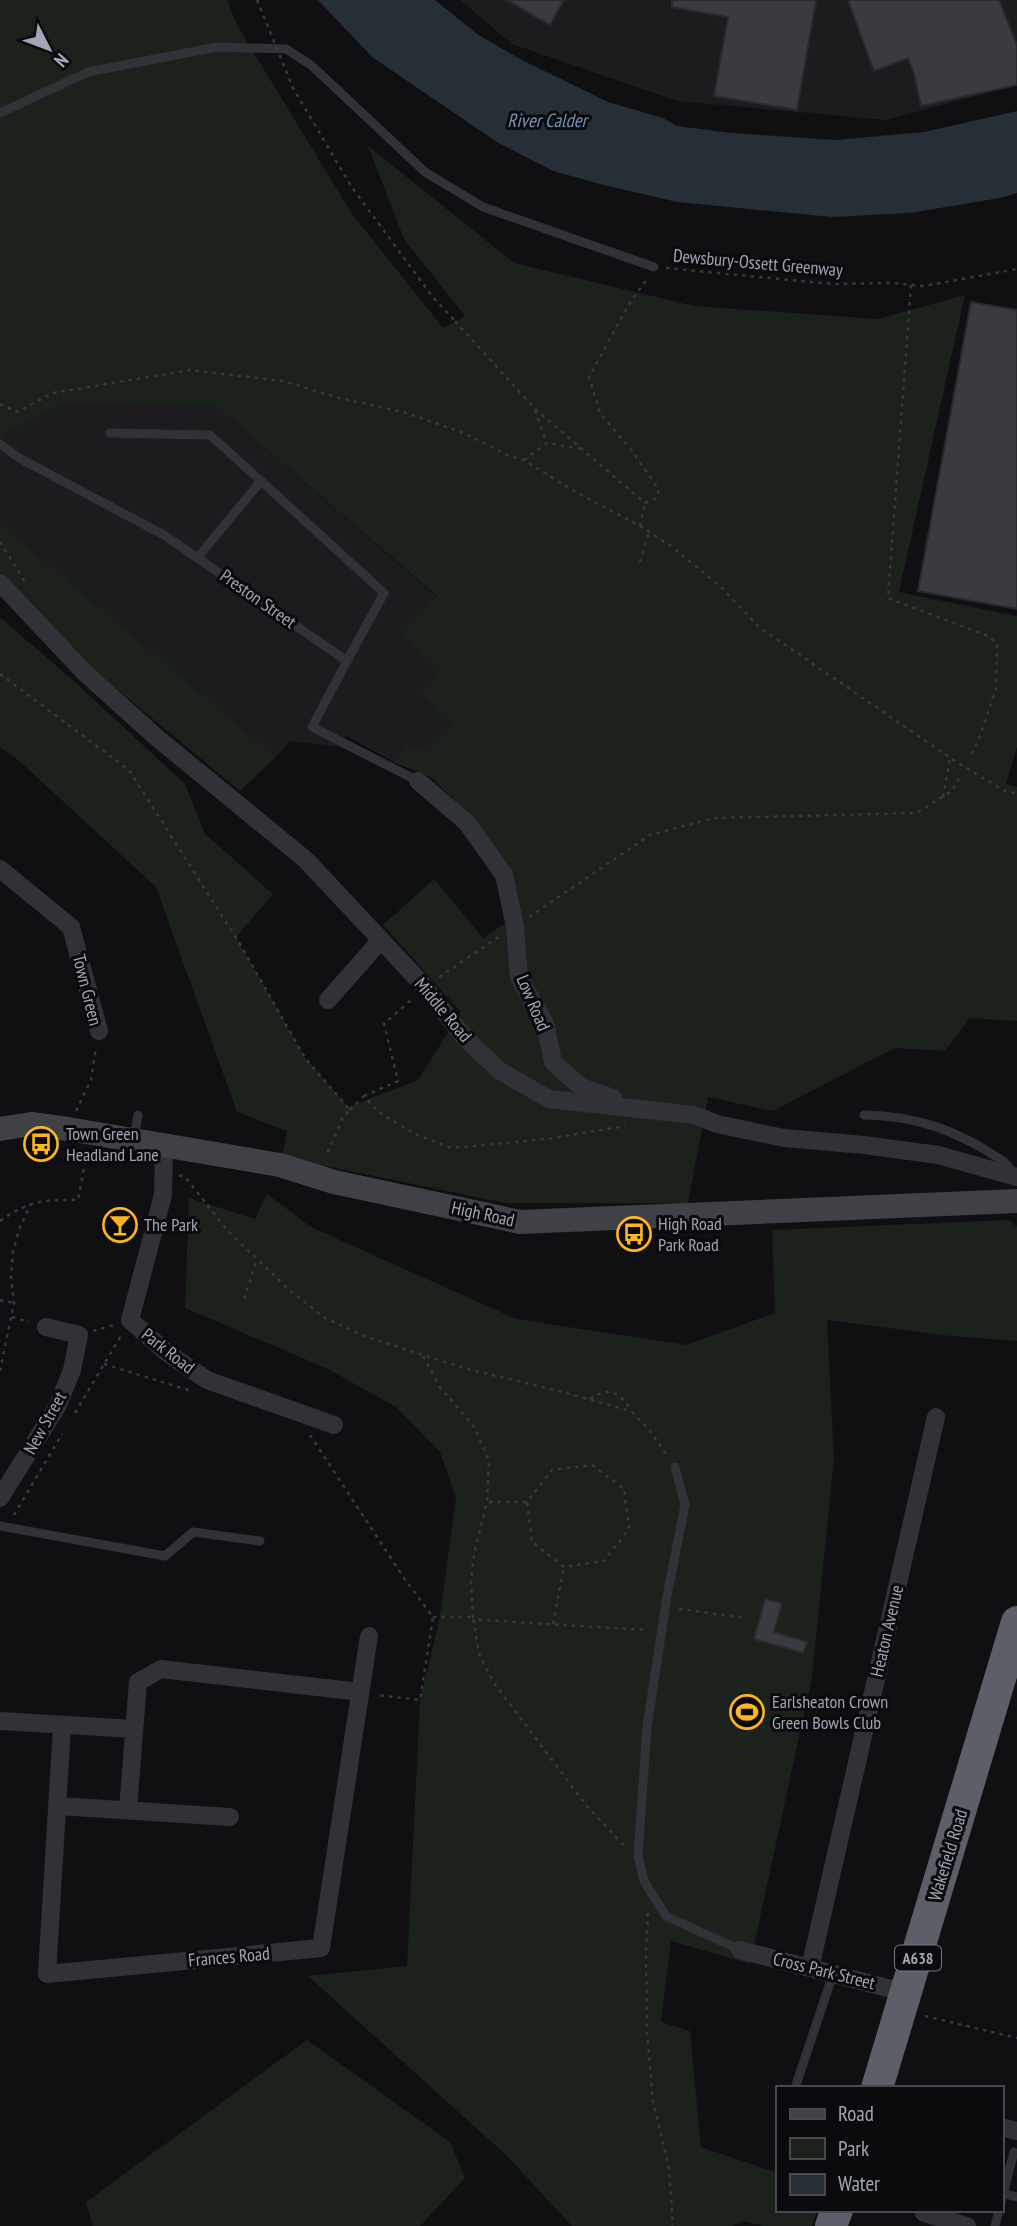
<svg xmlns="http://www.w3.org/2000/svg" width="1017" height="2226" viewBox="0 0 1017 2226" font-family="'PT Sans Narrow',sans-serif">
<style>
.built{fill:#1c1c1f}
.green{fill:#1a221b}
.water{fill:#262e36}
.building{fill:#3a3b40;stroke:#2a2a2e;stroke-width:2}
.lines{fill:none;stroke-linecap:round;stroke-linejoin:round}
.path{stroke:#37393e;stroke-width:2.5;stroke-dasharray:3.5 5;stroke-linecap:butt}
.lane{stroke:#313237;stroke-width:9}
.street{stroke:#313237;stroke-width:18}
.secondary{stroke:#3f4147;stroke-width:24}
.highway{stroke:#5d5f68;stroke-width:32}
.path-bridge{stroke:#37393e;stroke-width:2.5;stroke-dasharray:3.5 5;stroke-linecap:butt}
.labels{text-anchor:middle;stroke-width:6;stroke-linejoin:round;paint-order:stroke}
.shield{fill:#0b0b0d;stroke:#737882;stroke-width:2}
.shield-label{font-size:16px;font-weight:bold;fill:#a0a6b4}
.street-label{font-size:18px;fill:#a0a6b4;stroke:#0b0b0d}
.poi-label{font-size:18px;fill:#a0a6b4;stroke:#0b0b0d;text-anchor:start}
.water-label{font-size:19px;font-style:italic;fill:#7493b2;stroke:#0b0b0d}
</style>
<rect width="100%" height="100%" fill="#101012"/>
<g class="built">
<polygon points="460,0 1017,0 1017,85 886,120 677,101 512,44"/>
<polygon points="61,403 217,407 437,597 441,671 454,723 430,751 408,744 393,762 346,735 339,747 290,741 276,757 0,523 0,438"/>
</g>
<g class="green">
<polygon points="0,0 227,0 237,25 352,214 443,328 465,316 404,239 368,146 514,263 694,306 878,319 965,295 899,592 1017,616 1017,747 1006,784 1017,787 1017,1021 970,1018 945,1051 895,1048 773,1111 708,1097 688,1203 505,1203 282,1157 287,1131 237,1112 156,887 17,759 0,747 0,617 76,683 185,784 205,834 273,894 236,937 305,1058 348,1107 418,1080 461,1012 383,925 434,879 483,938 521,913 470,816 431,777 393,762 408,744 430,751 453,723 422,694 441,671 402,634 437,596 217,407 61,403 0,438"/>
<polygon points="0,523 276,757 240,791 94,670 0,573"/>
<polygon points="267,1194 311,1227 516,1319 686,1345 775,1313 772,1230 1009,1220 1017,1227 1017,1341 951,1336 827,1320 834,1458 812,1677 750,1964 671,1941 661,2022 690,2031 701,2147 777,2173 777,2210 817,2210 812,2226 765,2226 743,2221 733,2226 572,2226 506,2155 308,1976 407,1966 420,1700 439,1622 456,1498 440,1452 396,1407 326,1368 185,1308 189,1198 255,1219"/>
<polygon points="307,2040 450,2142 465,2178 420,2226 93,2226 86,2202"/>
</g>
<polygon class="water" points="318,0 435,0 477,34 520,59 608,102 663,118 677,126 731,133 835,140 924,132 1017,111 1017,193 1000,198 910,213 832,217 677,202 604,185 553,171 497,142 372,57"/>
<g class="building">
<polygon points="507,0 564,0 550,25"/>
<polygon points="672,0 816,0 797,110 714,96 728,17 672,7"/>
<polygon points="848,0 999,0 1017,45 1017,85 921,106 914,73 908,58 874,71"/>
<polygon points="971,302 1017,310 1017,609 918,591"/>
<polygon points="765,1599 782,1603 774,1632 807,1642 803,1653 754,1639"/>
</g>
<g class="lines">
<g class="path">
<polyline points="666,268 832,284 892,283 924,286 1017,269"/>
<polyline points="911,285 888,598 988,636 997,644 996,689 979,739 969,758"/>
<polyline points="455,321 535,409 645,503"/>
<polyline points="0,404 17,412 53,393 190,370 283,381 339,398 403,412 464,433 509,456 524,460 569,488 640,526 671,546 721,587 759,627 955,761 1003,790 1017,794"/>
<polyline points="535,410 547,443"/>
<polyline points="524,460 547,443 581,449"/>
<polyline points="645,503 655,499 659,490 632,451 600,413 589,377 631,301 648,278"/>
<polyline points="640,526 645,503"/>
<polyline points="0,542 26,584"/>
<polyline points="640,562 649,532"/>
<polyline points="0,674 129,770 240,944 305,1058 350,1110 343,1117 326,1156"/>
<polyline points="943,797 950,759"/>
<polyline points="529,917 650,835 714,818 916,813 952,791 961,775"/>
<polyline points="439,977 500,936"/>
<polyline points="364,1096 398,1081 384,1024 412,999"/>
<polyline points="350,1110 364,1096 377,1111 413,1133 451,1148 547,1139 625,1126"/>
<polyline points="76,1111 91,1080 96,1048"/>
<polyline points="179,1175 186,1178 227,1230 288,1289 325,1318 364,1336 467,1369 563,1392 631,1411 650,1431 668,1457"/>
<path d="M0 1221C30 1200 43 1200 78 1200L87 1152"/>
<polyline points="244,1299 257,1259"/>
<polyline points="0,1300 14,1303"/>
<polyline points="12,1317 29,1322"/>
<polyline points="93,1331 114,1325"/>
<polyline points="423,1356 440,1387 475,1428 489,1461 487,1502 474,1554 471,1581 473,1617 481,1620 648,1630"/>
<polyline points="104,1364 191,1391"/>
<polyline points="0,1371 14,1303 11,1277 13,1251 20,1227 31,1204"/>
<path d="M590 1399C608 1386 621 1392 631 1411"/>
<polyline points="75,1413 122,1334"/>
<polyline points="310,1435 404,1578 433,1617 420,1700 377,1695"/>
<polygon points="592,1465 624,1489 629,1529 604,1561 564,1567 532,1542 527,1502 552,1470"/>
<polyline points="489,1502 527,1502"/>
<polyline points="14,1515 62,1434"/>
<polyline points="679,1609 747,1618"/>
<polyline points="433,1617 473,1617 479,1654 494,1683 586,1805 626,1848"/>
<polyline points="553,1624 564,1567"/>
<polyline points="648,1913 646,1952 647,2032 653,2101 669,2168 673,2226"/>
<polyline points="925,2016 1017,2038"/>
</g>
<g class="lane">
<polyline points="0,113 88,72 217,47 286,49 311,65 425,172 483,207 654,267"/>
<polyline points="110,433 210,435 261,481 198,557"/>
<polyline points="0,444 19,458 164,535 347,661 312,727 418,781"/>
<polyline points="261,481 384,593 347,661"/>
<path d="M864 1115C919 1116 958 1131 1003 1161L1009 1167 1011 1173"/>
<polyline points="134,1138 138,1115"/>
<polyline points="675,1467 685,1505 667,1596 647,1727 638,1855 644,1881 666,1916 740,1950"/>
<polyline points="0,1526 165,1556 193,1532 260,1541"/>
<polyline points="795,2088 833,1974"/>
<polyline points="1001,2193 1017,2197"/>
<polyline points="1001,2202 1014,2152"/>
<polyline points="995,2226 999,2210"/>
</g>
<g class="street">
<polyline points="0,583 84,672 156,737 306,860 425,987 464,1037 500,1071 549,1099 694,1115 717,1124 784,1138 864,1145 938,1155 1017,1177"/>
<polyline points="418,781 467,823 504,875 515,926 519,978 545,1023 553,1062 581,1087 613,1098"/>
<polyline points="0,869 71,927 99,1031"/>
<polyline points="328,1000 380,941"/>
<polyline points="164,1146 163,1195 130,1320 166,1352 207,1380 334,1425"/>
<polyline points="0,1498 58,1405 72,1370 79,1335 46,1327"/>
<polyline points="0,1721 134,1729"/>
<polyline points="62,1726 47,1974 321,1948 369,1636"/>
<polyline points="58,1806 230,1817"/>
<polyline points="128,1810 138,1682 161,1669 360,1692"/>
<polyline points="740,1950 907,1993"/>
<polyline points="810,1968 936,1417"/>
<polyline points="1001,2127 1017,2131"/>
<polyline points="924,2213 967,2226"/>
</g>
<polyline class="secondary" points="0,1129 31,1124 68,1129 280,1165 334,1182 520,1222 1017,1201"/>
<g class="highway">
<polyline points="877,2088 1017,1622"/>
<polyline points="831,2226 837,2210"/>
</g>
<polyline class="path-bridge" points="257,0 293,88 351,186 432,296 455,321"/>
</g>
<defs>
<g id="bus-ring" transform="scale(1.75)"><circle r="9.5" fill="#0b0b0d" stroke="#fdb71d" stroke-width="1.5"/><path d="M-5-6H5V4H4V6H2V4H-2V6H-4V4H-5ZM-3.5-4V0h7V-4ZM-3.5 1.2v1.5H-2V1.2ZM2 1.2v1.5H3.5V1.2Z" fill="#fdb71d"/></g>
<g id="bar-ring" transform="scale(1.75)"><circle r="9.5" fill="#0b0b0d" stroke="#fdb71d" stroke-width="1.5"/><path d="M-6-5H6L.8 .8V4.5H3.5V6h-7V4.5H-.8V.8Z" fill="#fdb71d"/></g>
<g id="stadium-ring" transform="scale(1.75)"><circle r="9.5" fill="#0b0b0d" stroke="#fdb71d" stroke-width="1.5"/><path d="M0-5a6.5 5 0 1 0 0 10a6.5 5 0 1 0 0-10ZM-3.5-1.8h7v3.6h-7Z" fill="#fdb71d"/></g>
</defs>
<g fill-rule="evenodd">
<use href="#bus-ring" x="41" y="1144"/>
<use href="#bar-ring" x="120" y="1225"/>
<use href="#bus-ring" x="634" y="1234"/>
<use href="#stadium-ring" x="747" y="1712"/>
</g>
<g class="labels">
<rect class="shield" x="895" y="1945.5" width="46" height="25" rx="5"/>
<g class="shield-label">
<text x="918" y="1964">A638</text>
</g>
<g class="street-label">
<text transform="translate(758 263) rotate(5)" y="6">Dewsbury-Ossett Greenway</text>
<text transform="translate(258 599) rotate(35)" y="6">Preston Street</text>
<text transform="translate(87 990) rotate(76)" y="6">Town Green</text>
<text transform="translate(533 1003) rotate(67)" y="6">Low Road</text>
<text transform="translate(443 1010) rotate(50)" y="6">Middle Road</text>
<text transform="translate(483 1214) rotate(12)" y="6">High Road</text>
<text transform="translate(168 1351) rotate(38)" y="6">Park Road</text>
<text transform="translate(45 1423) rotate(-61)" y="6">New Street</text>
<text transform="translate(887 1631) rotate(-77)" y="6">Heaton Avenue</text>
<text transform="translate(948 1855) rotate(-73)" y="6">Wakefield Road</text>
<text transform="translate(229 1957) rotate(-5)" y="6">Frances Road</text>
<text transform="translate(824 1971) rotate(14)" y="6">Cross Park Street</text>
</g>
<g class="poi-label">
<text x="66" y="1140">Town Green<tspan x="66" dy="21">Headland Lane</tspan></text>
<text x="658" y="1230">High Road<tspan x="658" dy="21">Park Road</tspan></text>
<text x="144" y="1231">The Park</text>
<text x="772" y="1708">Earlsheaton Crown<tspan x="772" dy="21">Green Bowls Club</tspan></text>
</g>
<g class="water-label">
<text x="547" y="127">River Calder</text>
</g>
</g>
<rect x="776" y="2086" width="228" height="126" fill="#0b0b0d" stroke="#474950" stroke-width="2"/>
<rect x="790" y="2109" width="35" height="10" fill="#3f4147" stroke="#474950" stroke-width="2"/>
<text x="838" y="2121" font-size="21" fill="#a0a6b4">Road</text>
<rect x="790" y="2138" width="35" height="21" fill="#1a221b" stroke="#474950" stroke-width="2"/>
<text x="838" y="2156" font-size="21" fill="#a0a6b4">Park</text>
<rect x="790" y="2174" width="35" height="21" fill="#262e36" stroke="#474950" stroke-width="2"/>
<text x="838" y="2191" font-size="21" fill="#a0a6b4">Water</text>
<g transform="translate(49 49) rotate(132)" stroke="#0b0b0d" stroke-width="5" paint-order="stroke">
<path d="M0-5L12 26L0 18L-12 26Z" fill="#a0a6b4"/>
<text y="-10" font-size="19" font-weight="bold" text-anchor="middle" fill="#a0a6b4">N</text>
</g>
</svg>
